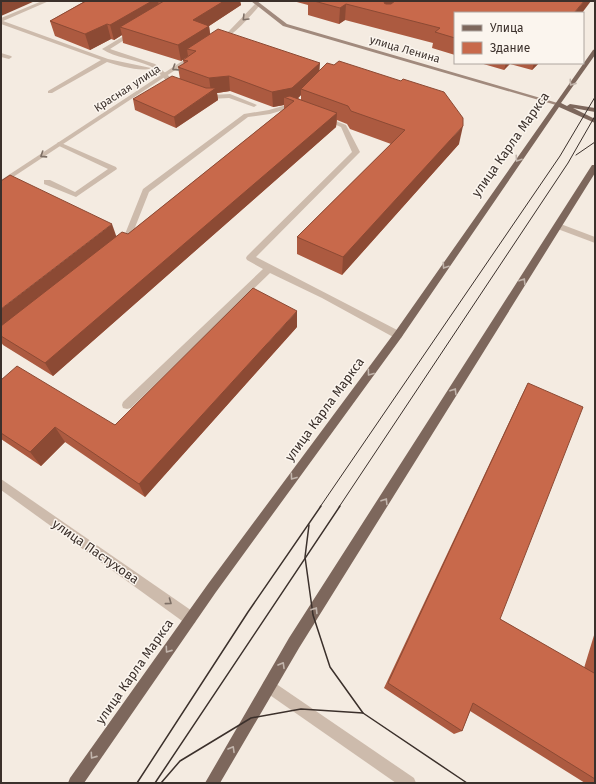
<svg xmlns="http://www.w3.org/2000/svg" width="596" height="784" viewBox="0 0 596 784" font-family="'Fira Sans',sans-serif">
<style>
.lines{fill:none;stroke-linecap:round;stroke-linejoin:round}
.service{fill:#cdbbac;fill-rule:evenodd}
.minor{fill:#cdbbac;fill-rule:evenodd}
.secondary{fill:#a18a7d;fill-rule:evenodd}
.primary{fill:#7d675c;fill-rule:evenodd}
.tram-far1{stroke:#3b302b;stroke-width:1}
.tram{stroke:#3b302b;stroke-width:1.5}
.wall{fill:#ac5a40;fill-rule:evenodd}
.shaded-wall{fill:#8c4a34}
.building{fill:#c8694b;stroke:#8c4a34}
.oneway{stroke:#7d6f65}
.oneway2{stroke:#c2b5ac}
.labels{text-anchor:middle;stroke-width:3;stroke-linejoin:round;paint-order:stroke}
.far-street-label{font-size:11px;fill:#3b302b;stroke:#fbf5ee}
.street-label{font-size:13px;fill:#3b302b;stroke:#fbf5ee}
</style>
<rect width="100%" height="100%" fill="#f4ebe1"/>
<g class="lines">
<g class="service">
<path d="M42 1H49L3 21 108 59 151 68C143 73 117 65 107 62L52 93H48V91L101 60 1 24V18Z"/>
<path d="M132 31 137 32 110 49 155 64 170 77 181 84V86C167 88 161 71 150 66 135 59 115 58 102 49Z"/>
<polygon points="1,53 11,56 12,57 9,59 1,57"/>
<polygon points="205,93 211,95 230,94 257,105 254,107 229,98 210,99 202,95"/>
<polygon points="290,104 299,108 296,110 290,108 270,114 248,117 149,192 130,240 124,246 118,246 117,244 123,239 143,189 244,114 269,110"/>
<polygon points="322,117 326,117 346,125 360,152 256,257 401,332 403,335 401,338 395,338 322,298 270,273 131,408 127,409 123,408 122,405 123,402 263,269 247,260 246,258 247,256 352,152 341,127 322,119"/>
<polygon points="59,142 116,167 117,169 76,197 44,184 44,180 50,180 75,192 108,169 57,145 57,143"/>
<polygon points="558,223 595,237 595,243 555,228 555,224"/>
</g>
<g class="minor">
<path d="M256 3 261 4C252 14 229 42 216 41V39L229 31Z"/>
<polygon points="193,54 198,55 1,185 1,180"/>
<polygon points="1,479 195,613 196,618 195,623 190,624 185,623 1,490"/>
<polygon points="269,679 414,778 416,783 396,783 264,691 262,686 264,681"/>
</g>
<polygon class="secondary" points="251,1 257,1 287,24 561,104 556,105 283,26"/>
<g class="primary">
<polygon points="595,49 595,55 561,103 567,106 570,104 595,108 595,112 573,108 595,119 595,123 559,107 401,338 216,592 84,783 68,783 70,778 208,584 395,332 593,50"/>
<polygon points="592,165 595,165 595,173 299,648 220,783 205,783 289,638"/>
</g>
<g class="tram-far1">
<polyline points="576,155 595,142"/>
<polyline points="320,507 560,156 595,97"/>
<polyline points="339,507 568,163 595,116"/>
</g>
<g class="tram">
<polyline points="309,525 305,557 313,615 330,667 363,713 467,783"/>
<polyline points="137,783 248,612 321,506"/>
<polyline points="155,783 340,506"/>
<polyline points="161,783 180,761 251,718 301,709 363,713"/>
</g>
</g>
<g class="wall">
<path d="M85 1H240L241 5 209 26 210 34 319 71 459 144 342 275 297 254V237L391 144 350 129 347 124 337 120 336 127 53 376 3 345 1 342V336L116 236 128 234 284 109V105L273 107 230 91 217 93 218 100 176 128 135 110 133 99 180 79 178 67 184 64 183 60 188 56 181 61 123 43 122 35 114 40 111 39 90 50 55 36 50 21ZM301 95V100L298 98Z"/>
<polygon points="293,1 591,1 455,13 455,55 432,48 433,43 345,20 339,24 308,15 308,5"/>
<polygon points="480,63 539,63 532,70 510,64 504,70"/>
<polygon points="297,327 145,497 65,442 41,466 1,439 1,380 115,425"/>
<polygon points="528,383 500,619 584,668 595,632 595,783 585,783 470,711 462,731 454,734 384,688 521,397"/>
</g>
<g class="shaded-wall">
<polygon points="1,1 35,1 1,16"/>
<polygon points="152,1 158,1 160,12 120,27 122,35 114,40 110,25"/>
<polygon points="224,1 240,1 241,5 209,26 211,41 187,49 188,56 181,61 178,45 193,20"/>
<polygon points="385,1 401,1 383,13"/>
<polygon points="584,1 591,1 582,13 574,13"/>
<polygon points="346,4 345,20 339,24 340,8"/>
<polygon points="107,24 111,39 90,50 85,34"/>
<polygon points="320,63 319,78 301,89 301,95 294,102 294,101 284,97 284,105 273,107 272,92"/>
<polygon points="506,63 510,63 504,70"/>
<polygon points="534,63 539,63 532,70"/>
<polygon points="229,76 230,91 217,93 218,100 176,128 174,117 211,92 209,78"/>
<polygon points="337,113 336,127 53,376 45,363"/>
<polygon points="463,126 459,144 342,275 343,257"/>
<polygon points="112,224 118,241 1,333 1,309"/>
<polygon points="297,311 297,327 145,497 139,484"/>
<polygon points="55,427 65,442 41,466 30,452"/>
</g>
<g class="building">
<polygon points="86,1 152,1 110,25 107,24 85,34 50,21"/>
<polygon points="164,1 224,1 193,20 209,26 178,45 120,27"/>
<polygon points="314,1 385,1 384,3 386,4 391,4 395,1 584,1 574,13 455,13 455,38 435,32 440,28 346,4 340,8"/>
<polygon points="218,29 320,63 292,88 272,92 229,76 209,78 178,67 188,61 183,60 196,51 187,49"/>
<polygon points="339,61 401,81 403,79 444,92 463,118 463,126 343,257 297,237 405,130 351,111 348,106 301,89 327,63 334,65"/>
<polygon points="172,76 206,88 216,88 174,117 133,99"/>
<polygon points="290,96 337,113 45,363 1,336 1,326 122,232 128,234 294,101 284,97"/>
<polygon points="10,175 112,224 1,309 1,181"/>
<polygon points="253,288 297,311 139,484 55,427 30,452 1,433 1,380 17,366 115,425"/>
<polygon points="528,383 583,407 500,619 594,673 595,671 595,779 473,703 462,731 388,683"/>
</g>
<defs><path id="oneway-chevron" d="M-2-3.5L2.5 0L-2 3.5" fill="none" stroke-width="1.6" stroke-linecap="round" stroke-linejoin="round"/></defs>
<g class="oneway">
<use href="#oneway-chevron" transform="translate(245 18) rotate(135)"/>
<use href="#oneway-chevron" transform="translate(175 68) rotate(147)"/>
<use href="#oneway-chevron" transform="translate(43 155) rotate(147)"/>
<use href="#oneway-chevron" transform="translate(169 602) rotate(36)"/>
</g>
<g class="oneway2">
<use href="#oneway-chevron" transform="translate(572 83) rotate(125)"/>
<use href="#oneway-chevron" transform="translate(518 159) rotate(124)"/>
<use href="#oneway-chevron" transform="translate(445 266) rotate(124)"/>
<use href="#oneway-chevron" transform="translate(523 281) rotate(-58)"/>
<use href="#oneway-chevron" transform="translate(370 373) rotate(126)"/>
<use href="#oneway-chevron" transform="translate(454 391) rotate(-58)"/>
<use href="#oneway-chevron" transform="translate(293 477) rotate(126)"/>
<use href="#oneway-chevron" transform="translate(385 501) rotate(-58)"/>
<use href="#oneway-chevron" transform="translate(315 610) rotate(-58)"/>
<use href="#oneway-chevron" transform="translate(168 650) rotate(125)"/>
<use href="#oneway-chevron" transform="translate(282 665) rotate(-60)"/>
<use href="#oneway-chevron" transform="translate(232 749) rotate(-60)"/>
<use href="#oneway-chevron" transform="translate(93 756) rotate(125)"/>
</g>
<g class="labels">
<g class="far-street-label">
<text transform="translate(405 49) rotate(16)" y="4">улица Ленина</text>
<text transform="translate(127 88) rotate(-33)" y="4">Красная улица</text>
</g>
<g class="street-label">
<text transform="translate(510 144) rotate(-55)" y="5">улица Карла Маркса</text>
<text transform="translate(324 409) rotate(-54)" y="5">улица Карла Маркса</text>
<text transform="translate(96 551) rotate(35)" y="5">улица Пастухова</text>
<text transform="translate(134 671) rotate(-55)" y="5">улица Карла Маркса</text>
</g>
</g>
<rect width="596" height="784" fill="none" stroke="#3b302b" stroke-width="4"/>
<rect x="454" y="12" width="130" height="52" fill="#fbf5ee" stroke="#aea6a0"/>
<rect x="462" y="25" width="20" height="6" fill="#7d675c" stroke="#aea6a0"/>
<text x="490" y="32" font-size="12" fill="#3b302b">Улица</text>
<rect x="462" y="42" width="20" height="12" fill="#c8694b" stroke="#aea6a0"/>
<text x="490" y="52" font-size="12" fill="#3b302b">Здание</text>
</svg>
